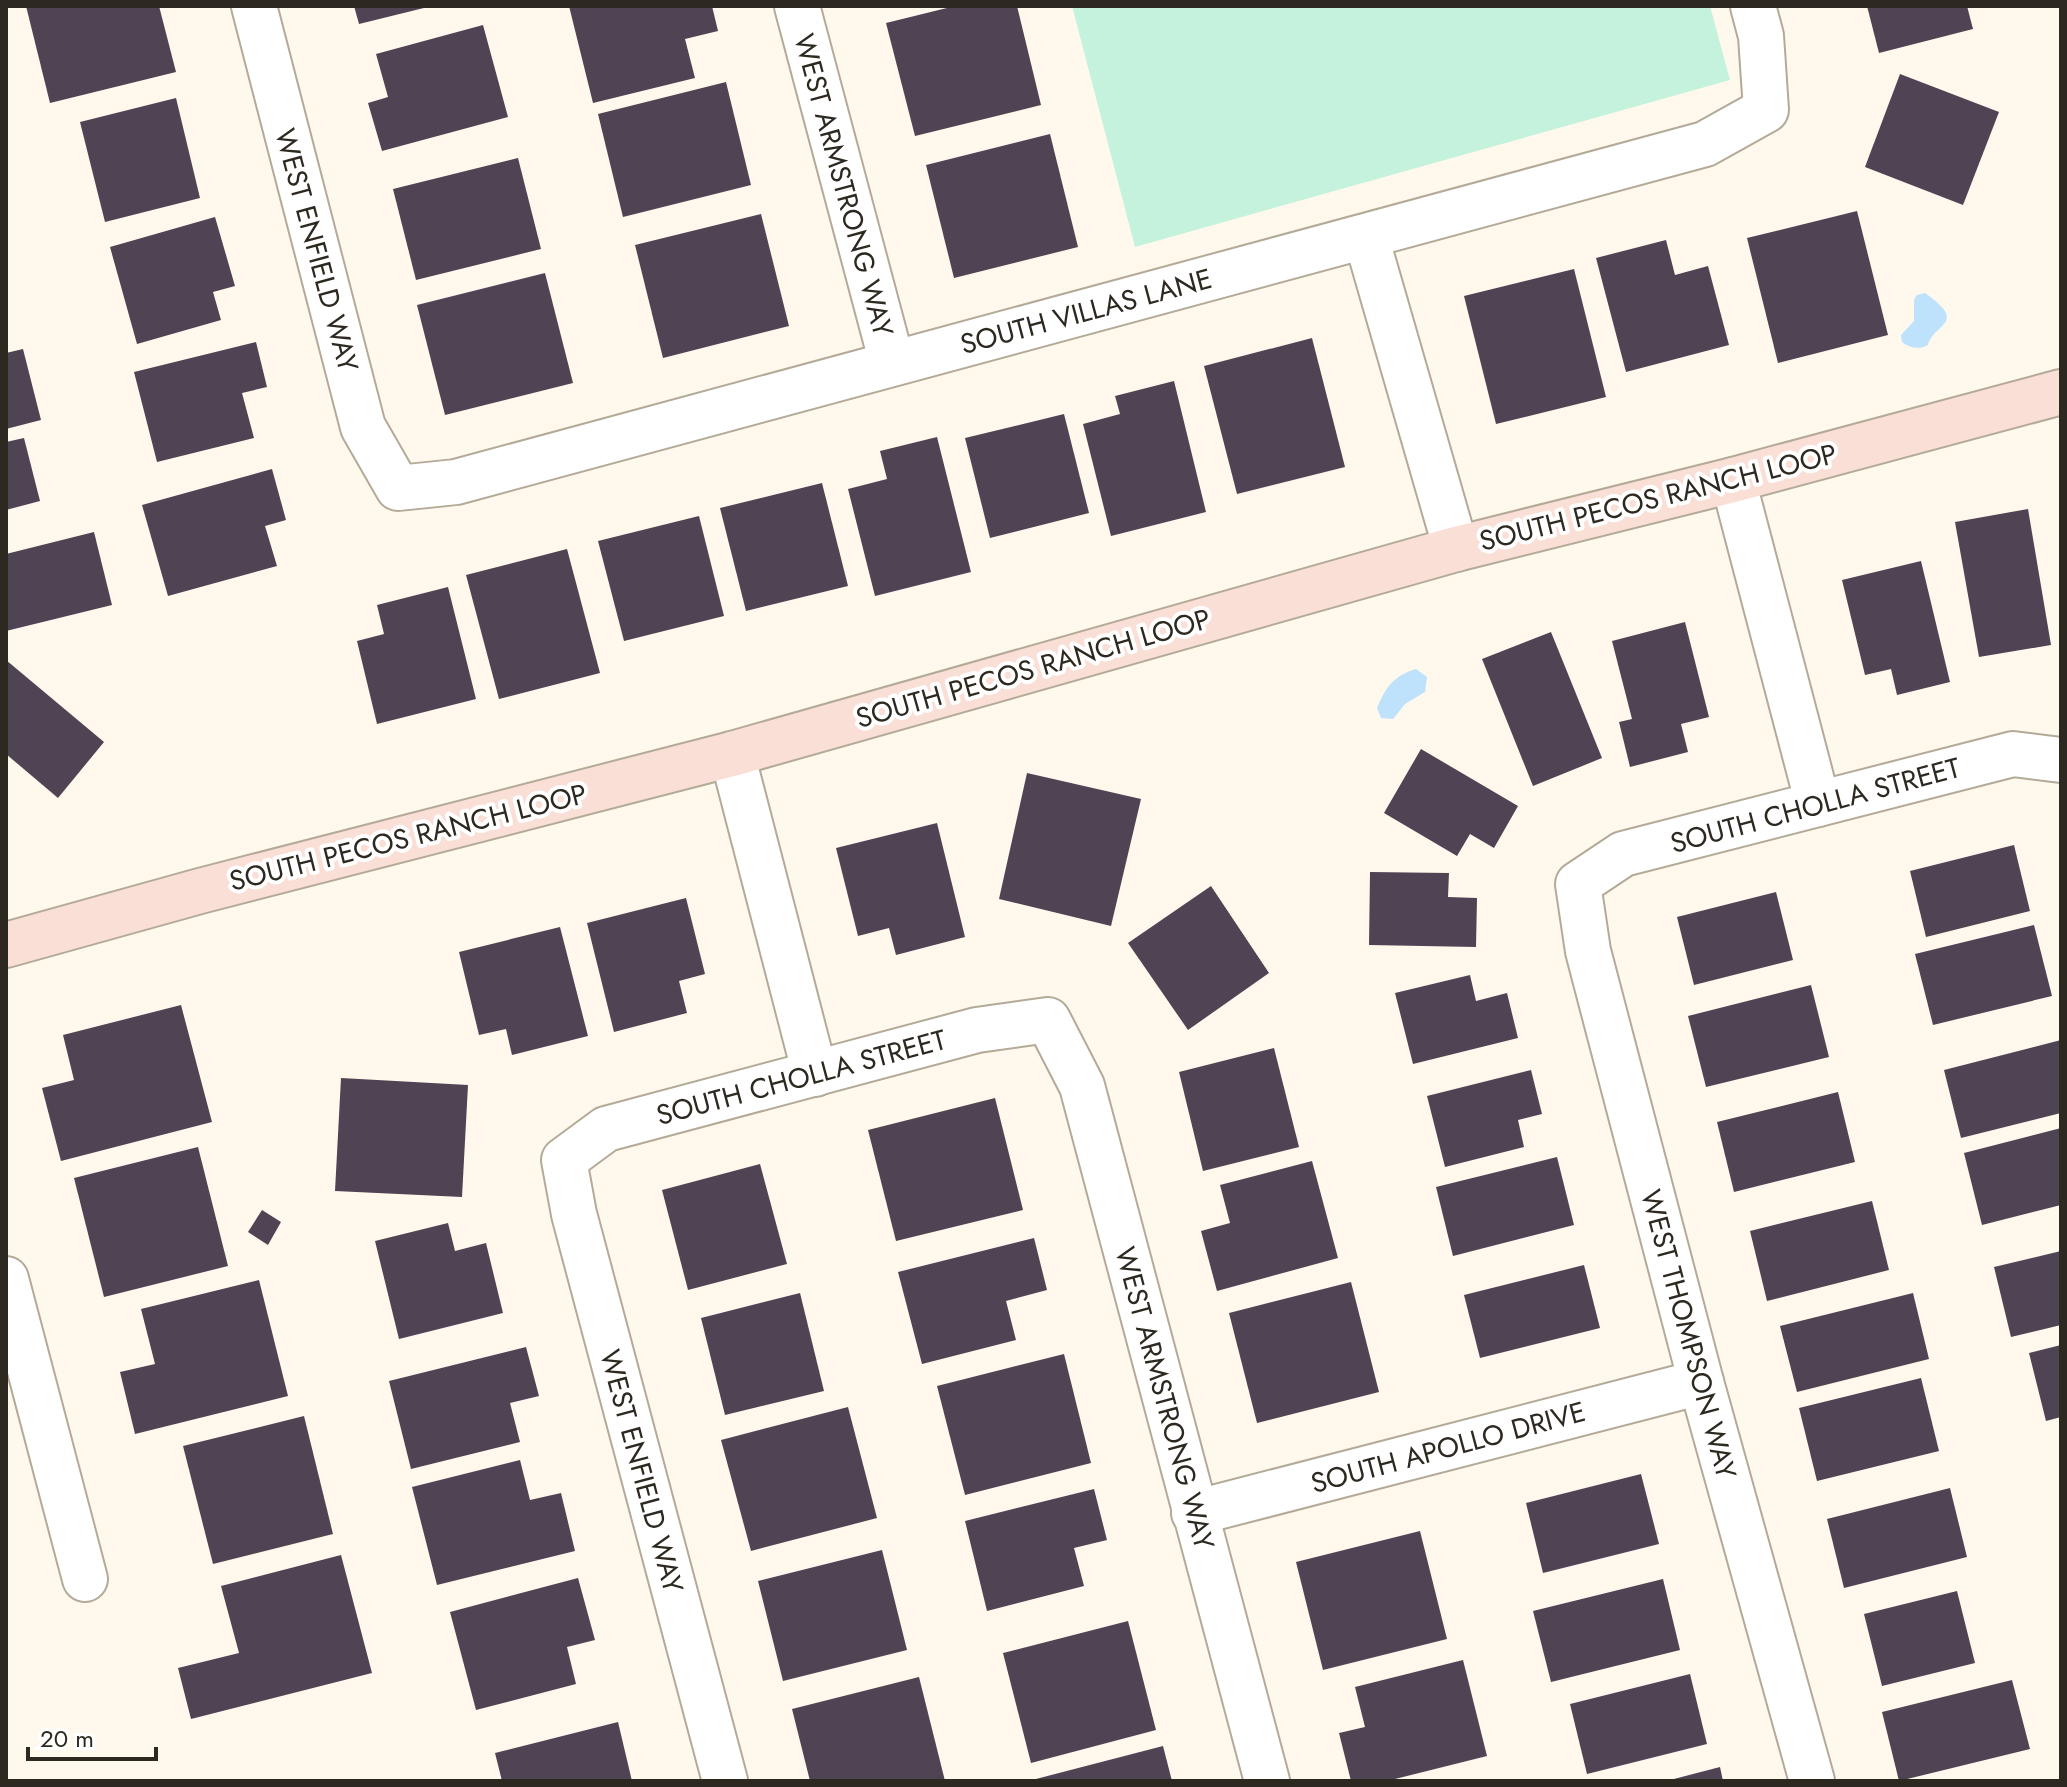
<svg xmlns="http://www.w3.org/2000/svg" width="2067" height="1787" viewBox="0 0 2067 1787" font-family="Jost,sans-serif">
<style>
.green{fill:#c4f2dc}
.water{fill:#bee2fc}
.building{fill:#4f4454}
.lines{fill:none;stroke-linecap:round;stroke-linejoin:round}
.street-casing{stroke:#b3aa97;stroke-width:48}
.secondary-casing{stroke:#b3aa97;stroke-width:48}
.street{stroke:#fff;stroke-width:44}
.secondary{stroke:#fadfd7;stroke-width:44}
.labels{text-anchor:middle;stroke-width:8;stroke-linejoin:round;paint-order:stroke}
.street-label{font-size:28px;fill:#2d2921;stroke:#fff}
</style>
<rect width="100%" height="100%" fill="#fff9ed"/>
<polygon class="green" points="1072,6 1710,6 1730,80 1135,247"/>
<g class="water">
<path d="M1925 293C1969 324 1934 323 1928 345 1920 350 1909 348 1902 342L1901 335 1914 321V300L1917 295Z"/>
<path d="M1416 669 1427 677 1425 692 1405 704 1393 719 1381 718 1377 708C1386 687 1393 676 1416 669Z"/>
</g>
<g class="building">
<polygon points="26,6 159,6 176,72 50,103"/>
<polygon points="354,6 428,6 428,7 359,24"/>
<polygon points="569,6 712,6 718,31 685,39 695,78 593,103"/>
<polygon points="955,6 1017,6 1041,105 915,136 886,23"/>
<polygon points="1867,6 1967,6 1973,29 1879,53"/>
<polygon points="483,25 508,117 382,151 368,103 388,97 376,54"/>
<polygon points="1900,74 1999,112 1963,205 1865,167"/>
<polygon points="726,82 751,185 623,217 598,114"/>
<polygon points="176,98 200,198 105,222 80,122"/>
<polygon points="1050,134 1078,247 954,278 926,165"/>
<polygon points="518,158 541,249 416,280 393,189"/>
<polygon points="1857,211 1888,335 1778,363 1747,238"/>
<polygon points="761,214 789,326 663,358 635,245"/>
<polygon points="215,217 235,286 213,292 221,320 137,344 110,247"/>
<polygon points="1666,240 1675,275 1708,266 1729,345 1626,372 1596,258"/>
<polygon points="1574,269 1606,397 1496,424 1464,296"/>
<polygon points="545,273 573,383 445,415 417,305"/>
<polygon points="1312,338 1345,467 1237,494 1204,366"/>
<polygon points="256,342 267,387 242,393 254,438 157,462 134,372"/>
<polygon points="23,349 41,420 6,429 6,353"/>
<polygon points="1174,381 1206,512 1111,536 1083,424 1120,414 1115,396"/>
<polygon points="1064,414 1089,513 990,538 965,438"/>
<polygon points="937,437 971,572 875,596 848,489 887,479 880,451"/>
<polygon points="24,438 40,501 6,510 6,442"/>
<polygon points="272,469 286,520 265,526 277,566 168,596 142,505"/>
<polygon points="822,483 848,586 746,611 720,508"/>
<polygon points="2028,509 2051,645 1979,657 1955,522"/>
<polygon points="699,516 724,616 624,641 598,541"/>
<polygon points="94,532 112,605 6,631 6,554"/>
<polygon points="567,549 600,673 499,699 466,575"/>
<polygon points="1921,561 1950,682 1897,695 1891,669 1865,675 1842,580"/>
<polygon points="448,587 476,699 377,724 357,641 384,634 377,605"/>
<polygon points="1685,622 1709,717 1681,724 1688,752 1630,767 1619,722 1632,719 1612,641"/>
<polygon points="1551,632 1602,758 1533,786 1482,659"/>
<polygon points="6,660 104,742 58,798 6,754"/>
<polygon points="1421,749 1518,806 1494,848 1470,834 1457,856 1384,813"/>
<polygon points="1027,773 1141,799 1111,926 999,899"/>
<polygon points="937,823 965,937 896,955 889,928 858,936 836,848"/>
<polygon points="2014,845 2030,911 1926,937 1910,871"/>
<polygon points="1370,872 1449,873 1448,897 1477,898 1476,947 1369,945"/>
<polygon points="1211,886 1269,973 1188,1030 1128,943"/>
<polygon points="1776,892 1793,960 1694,985 1677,917"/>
<polygon points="686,898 705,974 679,981 687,1013 614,1032 587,923"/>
<polygon points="2034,925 2052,996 1933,1025 1915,954"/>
<polygon points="560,927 588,1036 512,1055 506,1029 479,1035 459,952"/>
<polygon points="1470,975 1476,1001 1507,993 1518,1038 1413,1064 1395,993"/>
<polygon points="1811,985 1829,1057 1706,1087 1688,1016"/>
<polygon points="181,1005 212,1122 61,1161 42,1088 74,1080 63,1035"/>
<polygon points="2061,1040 2061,1113 1961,1138 1944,1070"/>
<polygon points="1274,1048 1299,1147 1203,1171 1179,1072"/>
<polygon points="1531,1070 1542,1114 1518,1120 1524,1147 1445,1167 1427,1096"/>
<polygon points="341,1078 468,1085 462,1197 335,1191"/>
<polygon points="1838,1092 1855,1162 1734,1192 1717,1122"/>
<polygon points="995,1098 1023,1210 896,1241 868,1130"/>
<polygon points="2061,1128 2061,1205 1982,1225 1964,1153"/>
<polygon points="198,1147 228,1266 104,1297 74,1178"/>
<polygon points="1557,1157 1574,1225 1453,1256 1436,1187"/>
<polygon points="1312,1161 1338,1258 1217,1291 1201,1231 1230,1223 1220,1185"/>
<polygon points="760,1164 787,1264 688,1290 662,1190"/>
<polygon points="1872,1201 1889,1270 1767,1301 1750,1231"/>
<polygon points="262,1210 281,1222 268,1245 248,1232"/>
<polygon points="448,1223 455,1251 486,1243 503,1313 399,1339 375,1241"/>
<polygon points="1034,1238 1047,1290 1006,1301 1016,1340 922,1364 898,1272"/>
<polygon points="2061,1251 2061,1325 2011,1337 1994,1267"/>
<polygon points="1584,1265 1600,1328 1480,1358 1464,1295"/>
<polygon points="259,1280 288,1396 135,1434 120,1372 155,1364 141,1309"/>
<polygon points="1351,1282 1379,1392 1257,1423 1229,1313"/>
<polygon points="800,1293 824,1391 725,1415 701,1318"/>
<polygon points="1913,1293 1929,1359 1797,1392 1780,1326"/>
<polygon points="2061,1345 2061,1417 2046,1421 2029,1353"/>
<polygon points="526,1347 539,1396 510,1403 520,1442 411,1469 389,1381"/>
<polygon points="1064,1354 1091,1463 965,1495 937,1386"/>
<polygon points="1921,1378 1939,1451 1817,1481 1799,1408"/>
<polygon points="848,1407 877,1518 751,1551 721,1440"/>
<polygon points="304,1416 333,1534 213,1564 183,1446"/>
<polygon points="520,1460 530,1500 561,1493 575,1551 437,1585 412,1487"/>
<polygon points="1641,1474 1659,1544 1543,1573 1526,1503"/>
<polygon points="1950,1488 1967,1557 1844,1588 1827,1519"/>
<polygon points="1094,1489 1107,1540 1074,1548 1084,1586 987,1611 965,1521"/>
<polygon points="1420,1531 1447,1639 1323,1670 1296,1562"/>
<polygon points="882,1550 907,1650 783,1681 758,1581"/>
<polygon points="341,1555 372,1673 191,1719 178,1668 239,1653 221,1586"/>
<polygon points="578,1578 595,1640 567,1647 576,1684 476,1710 450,1612"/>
<polygon points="1663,1579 1680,1650 1551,1682 1533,1611"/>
<polygon points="1957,1591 1975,1663 1882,1686 1864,1614"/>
<polygon points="1128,1621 1156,1730 1031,1763 1003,1653"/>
<polygon points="1463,1660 1487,1756 1387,1781 1351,1781 1339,1733 1365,1727 1355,1687"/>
<polygon points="1690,1674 1707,1744 1587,1774 1570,1704"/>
<polygon points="919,1677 945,1781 810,1781 792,1709"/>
<polygon points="2012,1680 2030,1749 1899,1781 1882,1712"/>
<polygon points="618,1722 632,1781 502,1781 495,1753"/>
<polygon points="1163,1746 1172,1781 1032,1781 1032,1780"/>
<polygon points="1720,1767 1723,1781 1670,1781 1670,1780"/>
</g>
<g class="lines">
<g class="street-casing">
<g id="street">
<polyline points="254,6 363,427 398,488 456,482 1705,144 1766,110 1761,36 1753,6"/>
<polyline points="797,6 892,363"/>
<polyline points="1366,237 1456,549"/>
<polyline points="1733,480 1818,804"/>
<polyline points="732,754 815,1074"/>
<polyline points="6,1279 85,1579"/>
<polyline points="1194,1513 1701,1382"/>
<polyline points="725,1781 574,1214 564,1160 606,1129 977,1030 1048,1020 1082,1086 1267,1781"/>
<polyline points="1812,1781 1701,1382 1588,951 1578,884 1623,854 2013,754 2061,760"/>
</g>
</g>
<g class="secondary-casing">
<polyline id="secondary" points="6,945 200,891 732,754 1456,549 1733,480 2061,392"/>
</g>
<use href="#street" class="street"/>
<use href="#secondary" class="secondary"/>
</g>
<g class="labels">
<g class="street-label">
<text transform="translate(844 185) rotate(75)" y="10">WEST ARMSTRONG WAY</text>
<text transform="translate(317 250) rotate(75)" y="10">WEST ENFIELD WAY</text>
<text transform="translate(1086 311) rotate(-15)" y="10">SOUTH VILLAS LANE</text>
<text transform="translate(1658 497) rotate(-14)" y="10">SOUTH PECOS RANCH LOOP</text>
<text transform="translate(1033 668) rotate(-16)" y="10">SOUTH PECOS RANCH LOOP</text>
<text transform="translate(1815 805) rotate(-15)" y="10">SOUTH CHOLLA STREET</text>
<text transform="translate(408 837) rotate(-14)" y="10">SOUTH PECOS RANCH LOOP</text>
<text transform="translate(801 1077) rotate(-15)" y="10">SOUTH CHOLLA STREET</text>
<text transform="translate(1689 1334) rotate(75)" y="10">WEST THOMPSON WAY</text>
<text transform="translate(1165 1398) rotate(75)" y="10">WEST ARMSTRONG WAY</text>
<text transform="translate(1448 1447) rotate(-15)" y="10">SOUTH APOLLO DRIVE</text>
<text transform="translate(642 1471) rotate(75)" y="10">WEST ENFIELD WAY</text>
</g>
</g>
<rect width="2067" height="1787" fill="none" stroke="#2d2921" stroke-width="16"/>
<path d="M28 1747v12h128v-12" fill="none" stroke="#2d2921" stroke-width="4"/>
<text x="40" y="1747" font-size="24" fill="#2d2921" stroke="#ffffff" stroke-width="6" paint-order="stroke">20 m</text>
</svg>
